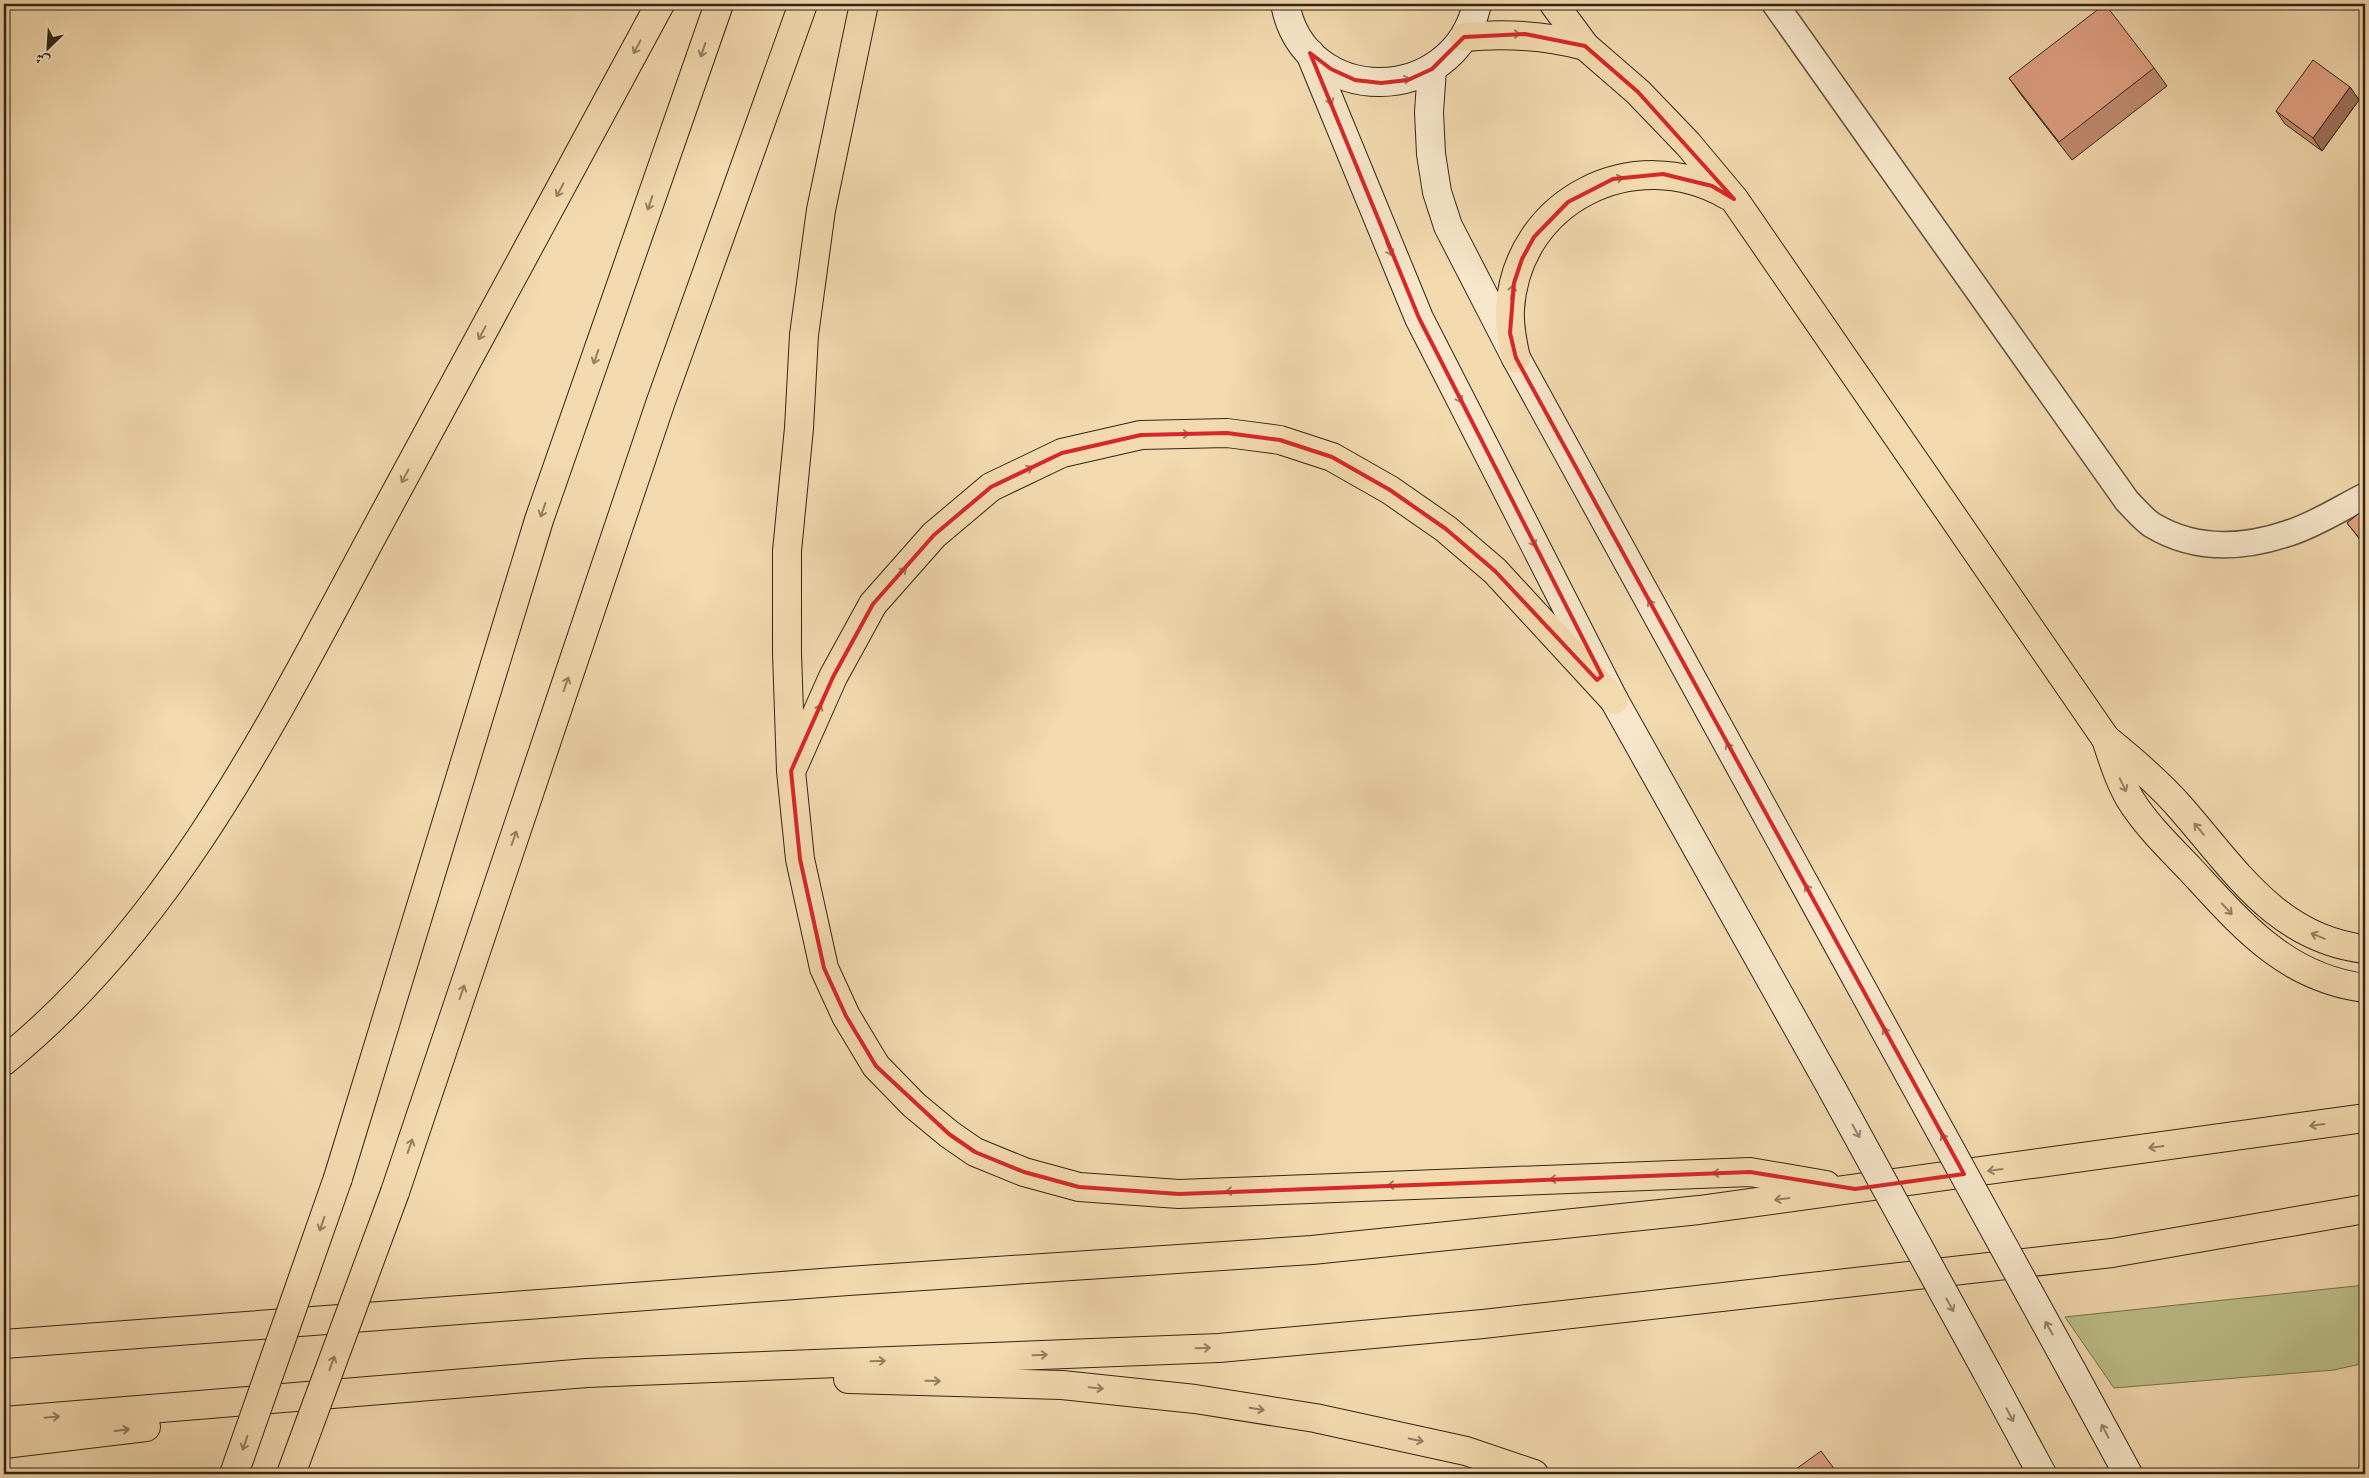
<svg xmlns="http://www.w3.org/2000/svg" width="2369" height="1478" viewBox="0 0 2369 1478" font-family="'Libre Bodoni',Amiri,serif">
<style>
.green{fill:#bdbf89;stroke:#77724e}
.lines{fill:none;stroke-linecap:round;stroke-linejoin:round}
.lane-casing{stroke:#61523a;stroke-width:28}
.secondary-casing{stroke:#312514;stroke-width:30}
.highway-casing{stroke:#312514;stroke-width:30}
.lane{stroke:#f7e6ca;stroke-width:25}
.secondary{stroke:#f7e6ca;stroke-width:28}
.highway{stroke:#f2d9ae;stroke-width:28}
.secondary-bridge-casing{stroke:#312514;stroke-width:30;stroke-linecap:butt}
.highway-bridge-casing{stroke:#312514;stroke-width:30;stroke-linecap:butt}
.secondary-bridge{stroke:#f7e6ca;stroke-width:28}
.highway-bridge{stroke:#f2d9ae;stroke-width:28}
.wall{fill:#c38c72;stroke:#312514}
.shaded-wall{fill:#9f725d;stroke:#312514}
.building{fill:#e3a385;stroke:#312514}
.oneway{stroke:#927f61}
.oneway2{stroke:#94866f}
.marked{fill:none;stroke:#d62828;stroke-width:4;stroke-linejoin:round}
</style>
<rect width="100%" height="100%" fill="#f2d9ae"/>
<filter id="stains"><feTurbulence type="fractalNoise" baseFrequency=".004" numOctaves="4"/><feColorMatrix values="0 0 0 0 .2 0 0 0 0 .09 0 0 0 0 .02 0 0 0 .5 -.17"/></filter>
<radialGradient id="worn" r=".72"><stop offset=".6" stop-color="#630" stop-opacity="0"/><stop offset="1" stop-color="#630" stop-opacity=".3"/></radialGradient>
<polygon class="green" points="2365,1285 2365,1363 2334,1370 2114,1388 2065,1317"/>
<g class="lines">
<g class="lane-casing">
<path id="lane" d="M1775 4 2127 501C2135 509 2143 519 2152 525 2195 551 2242 549 2289 533 2315 525 2341 508 2365 496"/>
</g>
<g class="secondary-casing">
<g id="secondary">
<path d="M1285 4C1305 109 1454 107 1477 4"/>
<polyline points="1310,53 1419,318 1614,700 1832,1089"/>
<polyline points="1432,69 1429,112 1431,154 1437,192 1448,226 1516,358 1910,1076"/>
<polyline points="2072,1371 2128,1474"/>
<polyline points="1987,1372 2042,1474"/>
</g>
</g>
<g class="highway-casing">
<g id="highway">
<polyline points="864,4 821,210 804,335 799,428 787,551 787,653 791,771 800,859 824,968 846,1016 876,1066 914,1105 949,1134 975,1152 1024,1172 1079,1187 1179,1194 1750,1172 1826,1185"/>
<path d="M1554 4 1585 46 1638 92 1688 144 1734 199 2106 739C2132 760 2157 781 2179 806 2233 867 2276 939 2365 949"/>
<path d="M1464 37C1506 33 1544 35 1585 46"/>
<path d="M1516 358C1512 341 1509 326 1510 309 1517 200 1634 142 1727 195"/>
<path d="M2106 739C2113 760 2119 780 2130 799 2146 825 2169 847 2190 869 2241 924 2285 978 2365 988"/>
<polyline points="794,765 833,677 873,604 934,535 991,487 1062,453 1141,435 1227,433 1280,440 1332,457 1390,490 1446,529 1495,571 1614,700"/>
<path d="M4 1061C181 918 281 704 388 507 478 339 570 172 660 4"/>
<polyline points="338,1178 539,520 719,4"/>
<polyline points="395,1192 660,404 803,4"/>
<polyline points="4,1344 848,1281 1312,1250 1699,1210 2365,1118"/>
<polyline points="848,1379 1062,1385 1195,1399 1315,1418 1466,1451 1534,1474"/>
<polyline points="4,1421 587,1373 1219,1348 1483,1324 2112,1253 2365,1209"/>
<polyline points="4,1444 146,1427"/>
</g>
</g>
<use href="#lane" class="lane"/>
<use href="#secondary" class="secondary"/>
<use href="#highway" class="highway"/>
<g class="secondary-bridge-casing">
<g id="secondary-bridge">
<polyline points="1910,1076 2072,1371"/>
<polyline points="1832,1089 1987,1372"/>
</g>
</g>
<g class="highway-bridge-casing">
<g id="highway-bridge">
<polyline points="234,1474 338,1178"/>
<polyline points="291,1474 395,1192"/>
</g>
</g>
<use href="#secondary-bridge" class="secondary-bridge"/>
<use href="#highway-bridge" class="highway-bridge"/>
</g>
<g class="wall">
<polygon points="2154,68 2167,86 2072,160 2022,96 2009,78"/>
<polygon points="2350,87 2359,100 2322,151 2285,124 2276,111"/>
<polygon points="2365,510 2365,546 2347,523"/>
</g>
<polygon class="shaded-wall" points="2350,87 2359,100 2322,151 2313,138"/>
<g class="building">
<polygon points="2105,4 2154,68 2059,142 2009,78"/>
<polygon points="2313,60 2350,87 2313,138 2276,111"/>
<polygon points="2365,195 2365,204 2361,200"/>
<polygon points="2364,509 2365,510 2365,545 2347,523"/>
<polygon points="1821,1451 1838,1474 1794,1474 1792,1472"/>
</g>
<defs><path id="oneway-shaft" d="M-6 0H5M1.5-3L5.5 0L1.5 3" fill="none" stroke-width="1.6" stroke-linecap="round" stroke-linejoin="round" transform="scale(1.25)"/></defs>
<g class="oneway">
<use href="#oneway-shaft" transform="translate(1513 34)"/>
<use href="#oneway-shaft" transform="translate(637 47) rotate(118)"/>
<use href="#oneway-shaft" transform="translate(703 50) rotate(109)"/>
<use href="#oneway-shaft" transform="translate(1616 179) rotate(-14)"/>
<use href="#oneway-shaft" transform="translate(560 190) rotate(118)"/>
<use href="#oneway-shaft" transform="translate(650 203) rotate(109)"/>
<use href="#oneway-shaft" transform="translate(1512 292) rotate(-81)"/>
<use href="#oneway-shaft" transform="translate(482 333) rotate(118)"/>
<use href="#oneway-shaft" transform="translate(596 357) rotate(109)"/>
<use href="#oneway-shaft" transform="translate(1182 434) rotate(-1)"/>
<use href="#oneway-shaft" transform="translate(1026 470) rotate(-26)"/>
<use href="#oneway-shaft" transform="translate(405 476) rotate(118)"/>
<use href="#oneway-shaft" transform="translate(543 510) rotate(109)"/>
<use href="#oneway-shaft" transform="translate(901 573) rotate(-48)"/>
<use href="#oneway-shaft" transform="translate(566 684) rotate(-71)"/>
<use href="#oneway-shaft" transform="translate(818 711) rotate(-66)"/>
<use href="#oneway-shaft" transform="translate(2123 785) rotate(64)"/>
<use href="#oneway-shaft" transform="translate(2199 829) rotate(-130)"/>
<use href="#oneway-shaft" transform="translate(514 838) rotate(-71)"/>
<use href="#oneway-shaft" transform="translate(2227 909) rotate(47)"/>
<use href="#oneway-shaft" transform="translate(2318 936) rotate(-158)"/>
<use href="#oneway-shaft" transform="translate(462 992) rotate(-71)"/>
<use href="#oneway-shaft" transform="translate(2317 1125) rotate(172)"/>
<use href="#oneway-shaft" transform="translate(410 1146) rotate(-71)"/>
<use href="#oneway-shaft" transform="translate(2156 1147) rotate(172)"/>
<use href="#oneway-shaft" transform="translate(1995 1170) rotate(172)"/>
<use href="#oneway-shaft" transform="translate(1720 1173) rotate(178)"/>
<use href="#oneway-shaft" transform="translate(1557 1179) rotate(178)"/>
<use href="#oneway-shaft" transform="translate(1395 1185) rotate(178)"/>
<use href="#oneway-shaft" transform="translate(1233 1191) rotate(178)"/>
<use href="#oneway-shaft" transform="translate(1782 1199) rotate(173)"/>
<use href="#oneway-shaft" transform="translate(322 1224) rotate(109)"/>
<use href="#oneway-shaft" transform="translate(1203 1348) rotate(-2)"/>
<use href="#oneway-shaft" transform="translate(1040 1355) rotate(-2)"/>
<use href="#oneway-shaft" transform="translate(878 1361) rotate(-2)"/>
<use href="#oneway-shaft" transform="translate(332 1363) rotate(-70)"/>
<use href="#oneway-shaft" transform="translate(933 1381) rotate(1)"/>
<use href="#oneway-shaft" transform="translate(1096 1388) rotate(6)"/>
<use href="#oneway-shaft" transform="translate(1257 1409) rotate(9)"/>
<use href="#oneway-shaft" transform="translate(52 1417) rotate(-5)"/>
<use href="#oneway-shaft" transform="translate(122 1430) rotate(-7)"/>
<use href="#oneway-shaft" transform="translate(1416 1440) rotate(12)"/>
<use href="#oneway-shaft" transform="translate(245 1443) rotate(109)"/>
</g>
<g class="oneway2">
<use href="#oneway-shaft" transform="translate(1403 80) rotate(-12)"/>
<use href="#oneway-shaft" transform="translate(1329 98) rotate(67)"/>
<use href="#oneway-shaft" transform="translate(1389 249) rotate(67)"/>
<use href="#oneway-shaft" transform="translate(1458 396) rotate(63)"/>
<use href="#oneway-shaft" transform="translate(1532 540) rotate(63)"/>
<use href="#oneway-shaft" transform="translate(1652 606) rotate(-119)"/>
<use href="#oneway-shaft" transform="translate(1730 749) rotate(-119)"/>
<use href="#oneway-shaft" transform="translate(1809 891) rotate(-119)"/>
<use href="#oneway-shaft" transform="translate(1887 1034) rotate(-119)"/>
<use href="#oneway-shaft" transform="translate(1856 1131) rotate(61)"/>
<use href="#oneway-shaft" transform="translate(1945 1140) rotate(-119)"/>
<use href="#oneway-shaft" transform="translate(1950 1305) rotate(61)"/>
<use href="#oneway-shaft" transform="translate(2049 1328) rotate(-119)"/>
<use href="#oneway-shaft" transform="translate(2010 1415) rotate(62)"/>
<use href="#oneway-shaft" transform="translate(2105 1431) rotate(-118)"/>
</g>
<path class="marked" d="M1525 34 1585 46 1638 92 1734 199 1712 186 1663 174 1613 179 1568 202 1534 237 1522 259 1514 283 1510 333 1516 358 1964 1174 1855 1189 1750 1172 1179 1194 1079 1187 1024 1172 975 1152 949 1134 876 1066 846 1016 824 968 800 859 791 771 833 677 873 604 934 535 991 487 1062 453 1141 435 1227 433 1280 440 1332 457 1390 490 1446 529 1495 571 1597 680 1602 676 1419 318 1310 53 1331 69 1355 80 1381 83 1408 80 1432 69 1464 37Z"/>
<rect width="2369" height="1478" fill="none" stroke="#f2d9ae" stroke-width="20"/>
<rect x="5" y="5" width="2359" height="1468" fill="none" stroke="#312514" stroke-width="2.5"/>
<rect x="10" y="10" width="2349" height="1458" fill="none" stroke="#312514"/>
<g transform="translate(48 48) rotate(205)" stroke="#f7e6ca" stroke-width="4" paint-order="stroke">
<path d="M0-4L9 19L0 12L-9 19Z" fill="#312514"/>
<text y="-8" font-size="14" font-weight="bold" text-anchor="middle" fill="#312514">ش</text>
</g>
<rect width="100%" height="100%" filter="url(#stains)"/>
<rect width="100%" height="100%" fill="url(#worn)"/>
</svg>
